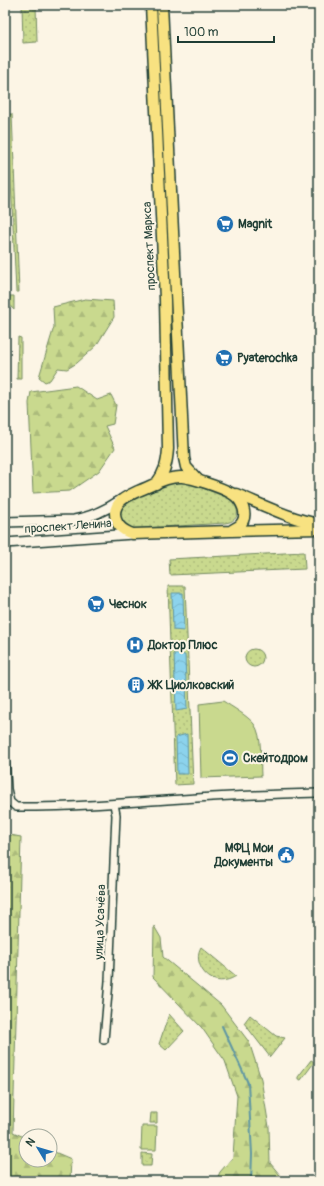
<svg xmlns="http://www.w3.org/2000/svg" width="324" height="1186" viewBox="0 0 324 1186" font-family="Pangolin,sans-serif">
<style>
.green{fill:url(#green-dots);stroke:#748b61}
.forest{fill:url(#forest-firs);stroke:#748b61}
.pitch{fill:#c9d98e;stroke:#748b61}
.water{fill:url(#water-waves);stroke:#6097a3}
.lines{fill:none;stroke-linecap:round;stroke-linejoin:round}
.stream{stroke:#6097a3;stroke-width:2}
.street-casing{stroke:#1f3d34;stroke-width:10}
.secondary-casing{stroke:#1f3d34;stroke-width:12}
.primary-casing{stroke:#1f3d34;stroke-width:13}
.street{stroke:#fcf5e5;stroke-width:7}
.secondary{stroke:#fcf5e5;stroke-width:9}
.primary{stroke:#f8e281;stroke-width:10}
.labels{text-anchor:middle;stroke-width:4;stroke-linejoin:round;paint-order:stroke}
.poi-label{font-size:12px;font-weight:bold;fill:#1f3d34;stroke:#fcf5e5;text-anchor:start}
.street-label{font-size:12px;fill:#1f3d34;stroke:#fcf5e5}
</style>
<defs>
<pattern id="green-dots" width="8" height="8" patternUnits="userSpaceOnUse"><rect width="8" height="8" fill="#c9d98e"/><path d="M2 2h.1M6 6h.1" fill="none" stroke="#acbb7b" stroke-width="1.8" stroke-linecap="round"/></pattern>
<pattern id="forest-firs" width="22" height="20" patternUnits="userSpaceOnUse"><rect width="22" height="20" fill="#c9d98e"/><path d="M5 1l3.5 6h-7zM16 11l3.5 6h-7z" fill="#acbb7b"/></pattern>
<pattern id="water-waves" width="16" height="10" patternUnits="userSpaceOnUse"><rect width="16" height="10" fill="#8cd3ed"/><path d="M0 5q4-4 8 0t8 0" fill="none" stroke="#78b6cc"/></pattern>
</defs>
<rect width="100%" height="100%" fill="#fcf5e5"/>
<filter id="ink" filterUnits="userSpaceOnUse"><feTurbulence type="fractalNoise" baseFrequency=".025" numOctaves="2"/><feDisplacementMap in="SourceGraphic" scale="8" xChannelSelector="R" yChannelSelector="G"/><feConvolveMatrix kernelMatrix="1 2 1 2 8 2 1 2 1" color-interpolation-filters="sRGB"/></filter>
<g filter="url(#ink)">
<g class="green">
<polygon points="22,5 36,5 37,42 23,43"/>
<polygon points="8,114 12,114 19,292 16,292"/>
<polygon points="5,296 14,296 14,310 5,300"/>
<polygon points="18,337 21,338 21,379 17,379"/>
<path d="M173 480 185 481 228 498C240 506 242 521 225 523L130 529 126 528 119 519C119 516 119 512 120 509 125 499 162 485 173 480Z"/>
<polygon points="304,552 305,569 170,575 169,559"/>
<polygon points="168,586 185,586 193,784 175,785"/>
<circle cx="254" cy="658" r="9"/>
<path d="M201 947 236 976C230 980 222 982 215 980 202 976 194 959 201 947Z"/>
<polygon points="169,1014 184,1031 166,1050 159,1044"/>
<polygon points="250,1015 276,1036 285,1038 270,1057 244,1023"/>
<polygon points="311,1060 313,1061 313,1064 301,1080 298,1079 298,1077"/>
<polygon points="151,1113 157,1113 157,1123 150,1123"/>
<polygon points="142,1153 152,1154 151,1166 142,1166"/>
</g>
<g class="forest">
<polygon points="85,299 113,301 114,317 96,346 77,363 67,369 58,368 50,380 45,382 39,377 54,327 53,307"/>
<polygon points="76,386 97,400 111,395 116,405 113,424 105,426 115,448 99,471 70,491 33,493 29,403 31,392"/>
<polygon points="5,834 21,837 13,1132 26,1138 26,1160 50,1160 50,1150 71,1159 70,1181 5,1181"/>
<polygon points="154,926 161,938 163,957 221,1005 249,1042 261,1079 269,1127 270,1163 285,1181 216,1181 220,1172 233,1157 237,1096 225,1061 202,1028 153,977"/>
</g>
<g class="pitch">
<path d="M223 701C232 707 248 716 254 724 263 736 260 762 261 776L201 778 199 704Z"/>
<polygon points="142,1126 157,1126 156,1150 141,1150"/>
</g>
<g class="water">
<polygon points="172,593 183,593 184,631 173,630"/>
<polygon points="174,653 185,655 187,709 176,711"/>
<polygon points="187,734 188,774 177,774 176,737"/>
</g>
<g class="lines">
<polyline class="stream" points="222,1026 248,1083 252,1154 251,1181"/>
<g class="street-casing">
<g id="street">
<path d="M5 759 7 789 10 802 16 807C66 808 117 803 167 800 218 796 268 794 319 793"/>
<polyline points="104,1040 109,981 116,815 114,804"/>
</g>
</g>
<g class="secondary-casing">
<g id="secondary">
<path d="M5 522 74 520C92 517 106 510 121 500"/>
<polyline points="5,543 133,534"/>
</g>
</g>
<g class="primary-casing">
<g id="primary">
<path d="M151 5 165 299 168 449C167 463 165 472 156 484"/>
<polyline points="162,5 184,458 186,467 198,480"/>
<path d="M236 494C263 505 290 519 319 524"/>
<path d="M231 531C233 529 236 528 239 526 250 516 242 499 231 493 220 487 193 478 182 477 167 476 152 486 138 491 128 496 116 500 115 513 115 525 123 531 133 534L231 531 319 529"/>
</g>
</g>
<use href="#street" class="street"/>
<use href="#secondary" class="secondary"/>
<use href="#primary" class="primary"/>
</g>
</g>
<defs>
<g id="supermarket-disc" transform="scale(0.9)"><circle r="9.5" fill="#1f6fb2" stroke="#fcf5e5"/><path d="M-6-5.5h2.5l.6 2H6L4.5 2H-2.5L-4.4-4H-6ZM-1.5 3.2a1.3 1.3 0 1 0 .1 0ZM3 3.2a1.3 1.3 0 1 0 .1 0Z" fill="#fff"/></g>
<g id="hospital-disc" transform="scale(0.9)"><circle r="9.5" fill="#1f6fb2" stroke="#fcf5e5"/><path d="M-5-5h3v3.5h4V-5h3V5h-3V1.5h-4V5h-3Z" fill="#fff"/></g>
<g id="building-disc" transform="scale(0.9)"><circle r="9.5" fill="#1f6fb2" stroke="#fcf5e5"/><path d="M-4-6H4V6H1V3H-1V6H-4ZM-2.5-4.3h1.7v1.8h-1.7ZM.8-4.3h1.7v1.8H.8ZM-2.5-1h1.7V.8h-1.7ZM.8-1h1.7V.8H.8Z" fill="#fff"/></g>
<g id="stadium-disc" transform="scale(0.9)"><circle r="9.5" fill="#1f6fb2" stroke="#fcf5e5"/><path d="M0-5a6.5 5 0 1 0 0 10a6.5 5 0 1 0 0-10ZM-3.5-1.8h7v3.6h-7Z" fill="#fff"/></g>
<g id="civic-disc" transform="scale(0.9)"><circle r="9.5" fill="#1f6fb2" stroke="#fcf5e5"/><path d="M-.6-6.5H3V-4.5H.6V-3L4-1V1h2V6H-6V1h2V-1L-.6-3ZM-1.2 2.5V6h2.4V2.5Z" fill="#fff"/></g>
</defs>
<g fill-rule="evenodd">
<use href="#supermarket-disc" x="225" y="224"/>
<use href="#supermarket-disc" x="224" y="358"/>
<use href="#supermarket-disc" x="96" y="604"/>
<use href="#hospital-disc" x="135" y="645"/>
<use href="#building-disc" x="136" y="685"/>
<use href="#stadium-disc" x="230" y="758"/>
<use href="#civic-disc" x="286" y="855"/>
</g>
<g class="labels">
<g class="poi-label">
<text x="238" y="228">Magnit</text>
<text x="237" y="362">Pyaterochka</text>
<text x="109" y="608">Чеснок</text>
<text x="148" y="649">Доктор Плюс</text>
<text x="149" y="689">ЖК Циолковский</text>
<text x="243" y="762">Скейтодром</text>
<text x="273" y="852" text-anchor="end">МФЦ Мои<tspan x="273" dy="14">Документы</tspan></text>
</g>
<g class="street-label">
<text transform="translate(149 246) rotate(-93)" y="4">проспект Маркса</text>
<text transform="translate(68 526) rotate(-4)" y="4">проспект Ленина</text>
<text transform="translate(100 922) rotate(-88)" y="4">улица Усачёва</text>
</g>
</g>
<rect width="324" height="1186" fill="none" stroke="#fcf5e5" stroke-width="20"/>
<rect x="10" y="10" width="304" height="1166" fill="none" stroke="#1f3d34" stroke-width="1.5" filter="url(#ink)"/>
<g transform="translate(38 1148) rotate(308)"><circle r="19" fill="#fcf5e5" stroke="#a4ab9e"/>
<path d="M0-3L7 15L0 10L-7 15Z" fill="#1f6fb2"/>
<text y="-6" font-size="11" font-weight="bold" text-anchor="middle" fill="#1f3d34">N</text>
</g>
<path d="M178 36v6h96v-6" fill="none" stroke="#1f3d34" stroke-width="2"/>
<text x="184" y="36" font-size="12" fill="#1f3d34" stroke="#fcf5e5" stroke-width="3" paint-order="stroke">100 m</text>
</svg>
